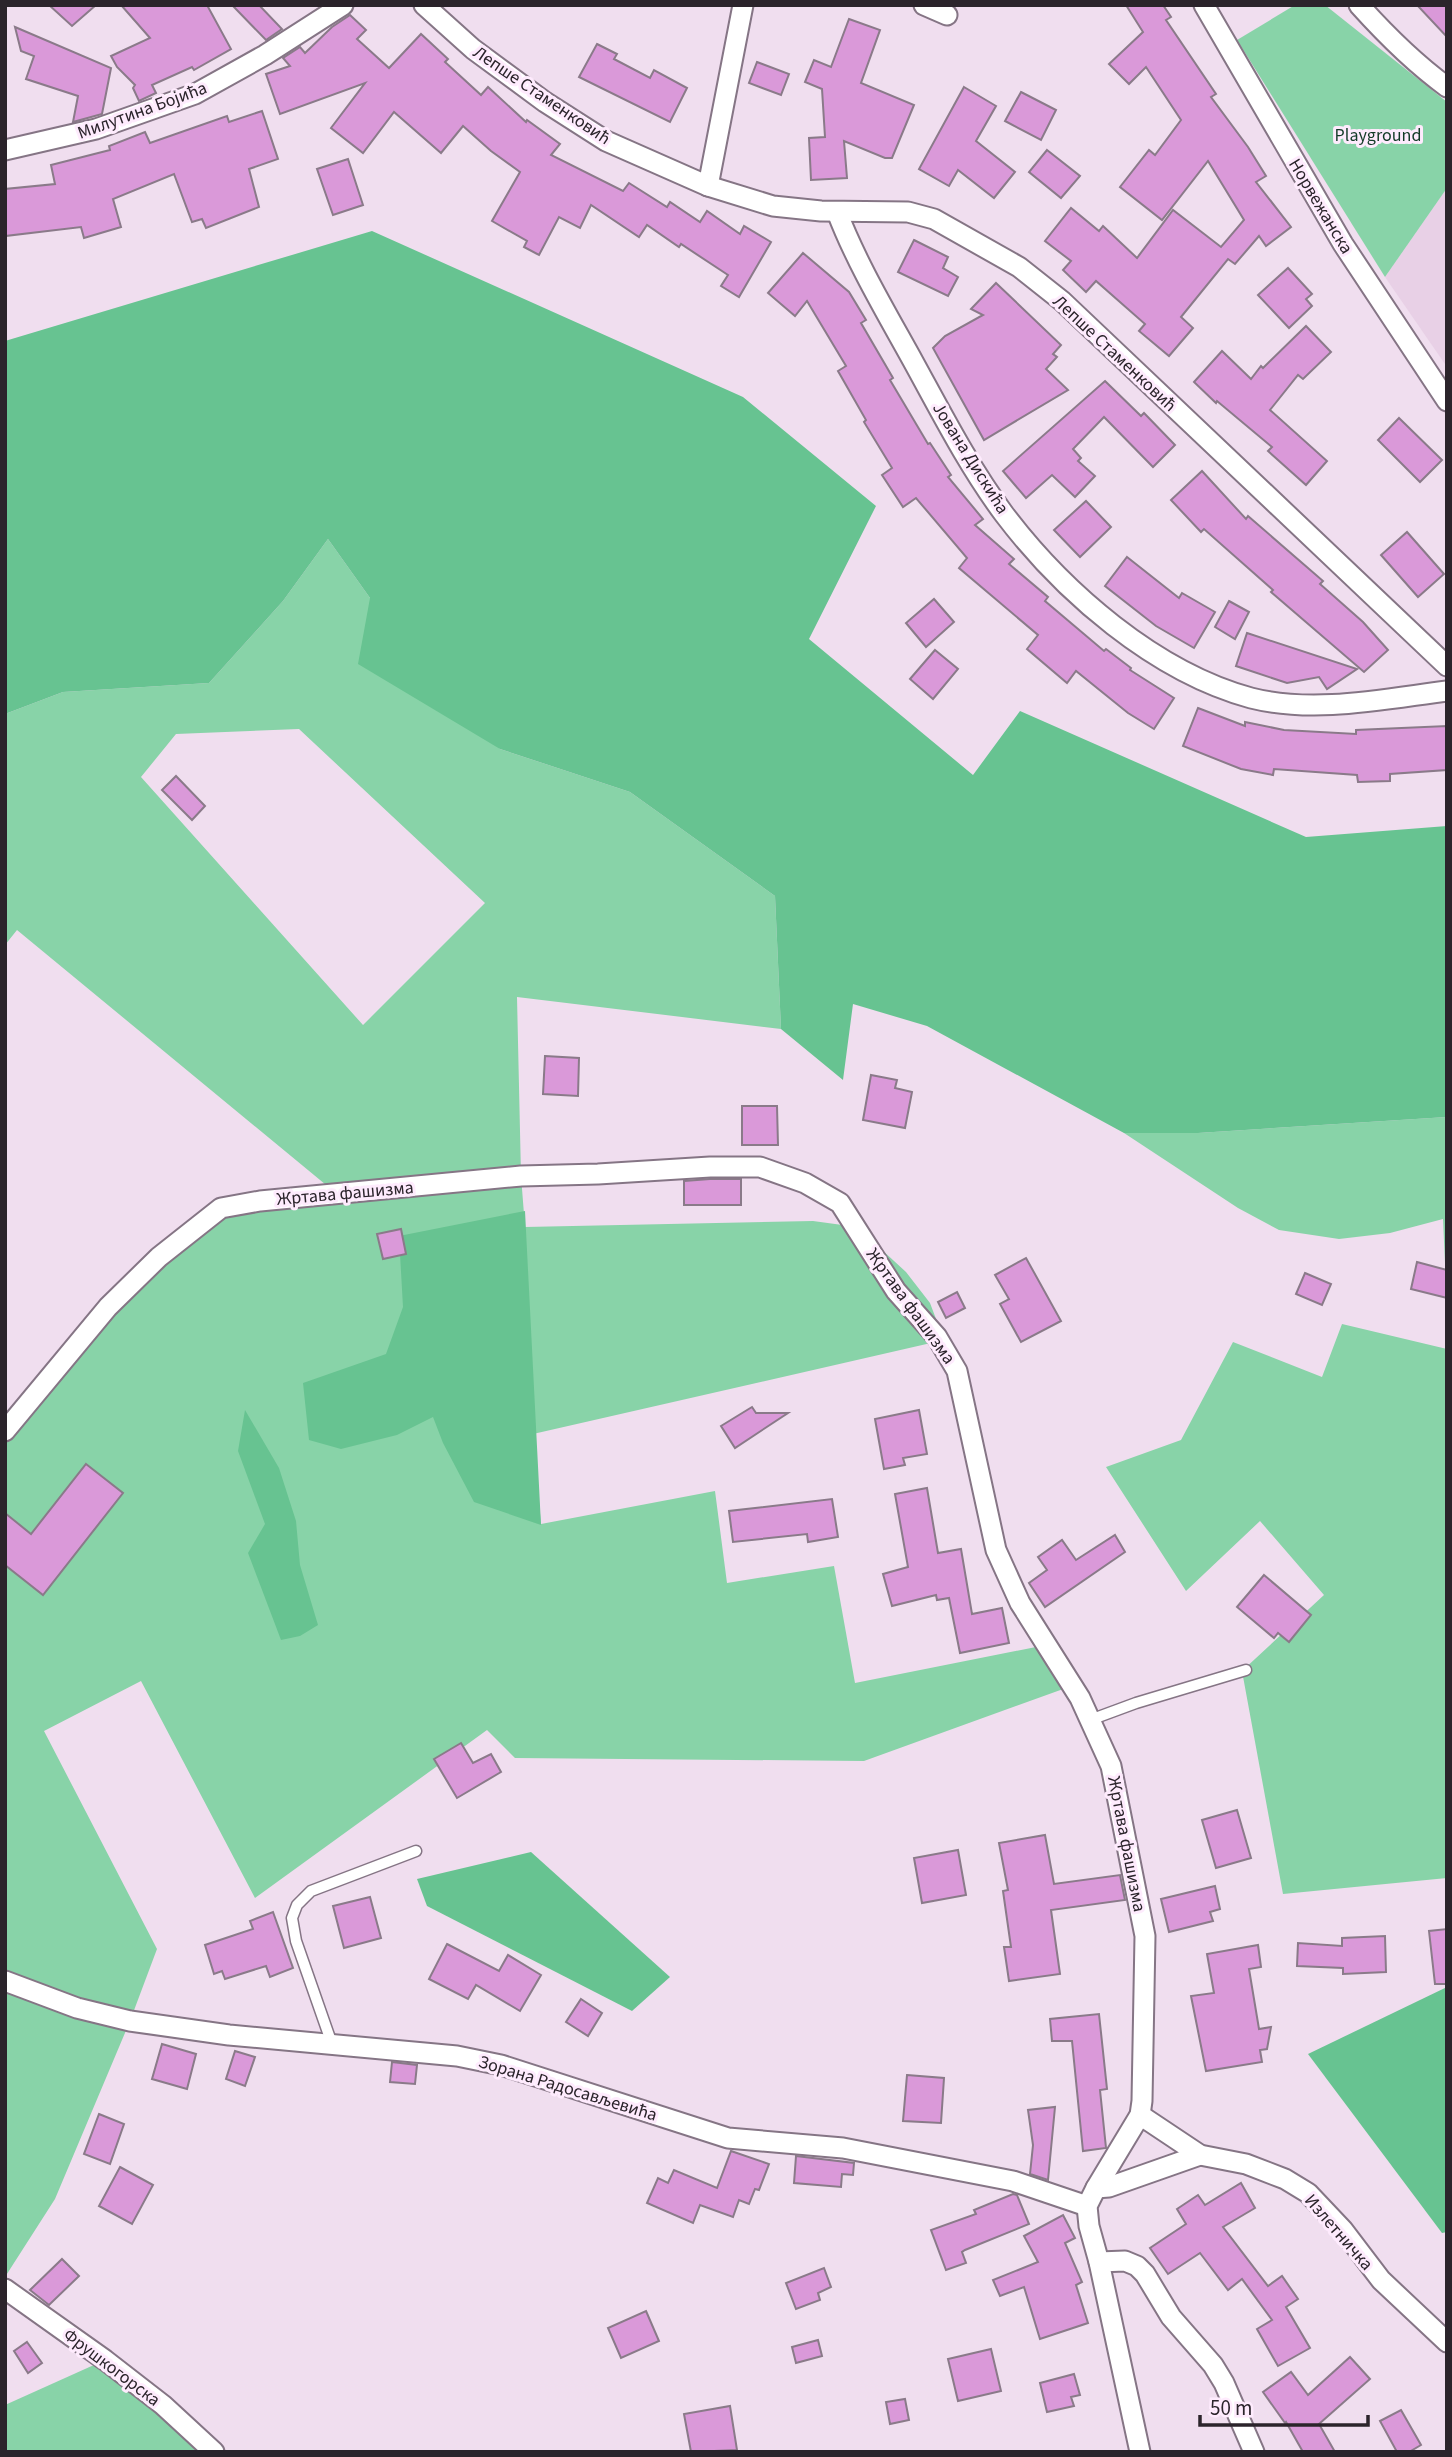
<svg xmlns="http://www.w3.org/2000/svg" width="1452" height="2457" viewBox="0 0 1452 2457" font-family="'Source Sans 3',sans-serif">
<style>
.built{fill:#e8d0e6}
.green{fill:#88d3a8;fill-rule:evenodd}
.forest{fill:#67c391}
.building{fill:#da99d9;stroke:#8a7a89;stroke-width:2}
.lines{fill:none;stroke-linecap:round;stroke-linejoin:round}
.service-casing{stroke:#857585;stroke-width:13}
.minor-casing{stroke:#857585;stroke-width:23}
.service{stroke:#fff;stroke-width:10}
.minor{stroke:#fff;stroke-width:19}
.labels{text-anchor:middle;stroke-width:6;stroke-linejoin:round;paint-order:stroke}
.street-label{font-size:18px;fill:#2b242b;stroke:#feebfd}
.park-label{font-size:18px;fill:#123a26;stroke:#feebfd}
</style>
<rect width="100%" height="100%" fill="#f0deef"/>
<polygon class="built" points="1447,188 1447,367 1385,277"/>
<g class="green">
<polygon points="1295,5 1325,5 1447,102 1447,188 1385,277 1237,40"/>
<path d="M328 539 370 598 500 749 630 792 775 896 781 1029 517 997 521 1176 525 1227 813 1221 857 1227 906 1272 930 1303 944 1340 533 1434 541 1524 715 1491 727 1583 834 1566 855 1683 1036 1647 1066 1688 864 1761 515 1758 487 1730 255 1898 141 1681 44 1731 157 1949 130 2021 55 2199 5 2277V1431L108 1307 221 1208 337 1194 17 930 5 945V714L63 692 209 683 283 601ZM299 729 485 903 363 1025 141 777 176 734Z"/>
<polygon points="1447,1117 1447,1307 1443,1219 1390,1233 1339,1239 1279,1230 1238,1208 1124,1133 1198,1133"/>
<polygon points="1342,1324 1447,1349 1447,1878 1283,1894 1242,1671 1324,1595 1260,1521 1186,1591 1106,1467 1181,1440 1233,1342 1322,1377"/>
<polygon points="105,2360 214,2452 5,2452 5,2405"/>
</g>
<g class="forest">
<polygon points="372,231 743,397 876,506 809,639 973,775 1020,711 1306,837 1447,826 1447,1117 1198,1133 1124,1133 927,1026 853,1004 843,1080 781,1029 775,896 630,792 500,749 358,664 370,598 328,539 283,601 209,683 63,692 5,714 5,341"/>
<polygon points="525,1211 541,1525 474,1502 443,1443 433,1417 397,1435 341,1449 309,1440 303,1383 386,1354 403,1307 399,1236"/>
<polygon points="245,1410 279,1468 296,1521 300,1565 318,1625 300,1636 281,1640 248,1553 265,1524 238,1451"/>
<polygon points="531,1852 670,1977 632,2011 427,1906 417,1879"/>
<polygon points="1447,1987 1447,2232 1442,2233 1308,2054"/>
</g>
<g class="building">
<polygon points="49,5 96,5 72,26"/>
<polygon points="121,5 207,5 231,49 194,70 192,67 152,85 156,93 139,101 133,88 135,85 117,67 111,56 150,38"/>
<polygon points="232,5 259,5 282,29 266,40"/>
<polygon points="1126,5 1163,5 1171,17 1166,20 1216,94 1211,97 1248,147 1266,176 1256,182 1291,227 1266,246 1259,236 1235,264 1228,259 1181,317 1193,328 1169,356 1139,331 1145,324 1096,281 1086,292 1063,270 1071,261 1045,241 1071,208 1099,231 1103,226 1137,258 1173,210 1221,247 1244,220 1208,161 1162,220 1120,187 1149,150 1155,155 1181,120 1146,67 1129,84 1109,64 1143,32"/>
<polygon points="1417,5 1447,5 1447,37"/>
<polygon points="350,15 366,30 357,39 389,68 421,34 448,59 445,62 481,95 488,87 526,122 527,120 560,144 551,155 623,191 629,183 667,207 670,202 700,222 707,211 740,234 744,226 771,242 739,297 721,286 728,275 681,244 679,247 647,225 639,237 591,205 580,228 559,217 539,255 524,247 527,241 492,221 520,172 491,151 463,126 441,153 394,112 363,153 331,128 365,83 280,114 266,74 290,66 283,58 300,47 305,53 332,27"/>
<polygon points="849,19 880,30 861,83 914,105 892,158 885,158 844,141 847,178 811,180 809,138 825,137 822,89 805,82 814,60 831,67"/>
<polygon points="15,27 111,68 102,114 73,122 78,96 26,79 34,56 21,51"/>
<polygon points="597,44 617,54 614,59 650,78 654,70 687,88 670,122 579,77"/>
<polygon points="757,62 789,74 781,95 749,83"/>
<polygon points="964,87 996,106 976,141 1015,172 994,198 958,170 949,186 919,169"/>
<polygon points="1021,92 1056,110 1041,140 1005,121"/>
<polygon points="262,111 278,159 249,169 259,207 206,228 202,219 192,222 174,174 113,199 121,227 84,238 81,227 5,236 5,189 55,184 51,165 110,150 109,146 145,132 150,143 227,116 229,122"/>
<polygon points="1047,150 1080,176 1061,198 1029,172"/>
<polygon points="348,159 363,205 333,215 317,169"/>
<polygon points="914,240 948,257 943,268 958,277 948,296 898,272"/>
<polygon points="803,253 849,292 866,320 861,323 893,378 890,380 928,444 930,443 951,475 948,477 983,519 975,525 1014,559 1009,564 1048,597 1045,601 1104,651 1106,649 1131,668 1130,670 1174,698 1154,729 1128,713 1076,671 1067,683 1027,649 1038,635 959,568 967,558 916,498 903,507 882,475 892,468 864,422 866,420 838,371 846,366 807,301 795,316 768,293"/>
<polygon points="1288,268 1312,294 1306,299 1312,306 1289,328 1258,295"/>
<polygon points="996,283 1061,345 1053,354 1057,357 1046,369 1068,390 984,440 933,348 945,336 983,315 971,309"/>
<polygon points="1306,326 1331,352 1303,379 1298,375 1270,410 1327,461 1306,485 1268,451 1272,447 1217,401 1216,403 1194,382 1222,351 1251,379 1261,366 1263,368"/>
<polygon points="1105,381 1141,416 1144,413 1175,445 1153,467 1104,417 1073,449 1081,458 1078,461 1095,476 1075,497 1052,475 1026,498 1003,471"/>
<polygon points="1399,418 1442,460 1420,482 1378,440"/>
<polygon points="1202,471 1246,519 1248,516 1323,581 1320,584 1363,622 1388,650 1364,672 1271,592 1273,590 1204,529 1201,532 1171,500"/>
<polygon points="1086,501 1111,527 1080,557 1054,530"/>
<polygon points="1407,532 1444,574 1418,597 1381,555"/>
<polygon points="1127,557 1179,598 1182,593 1215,612 1194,648 1156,626 1105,586"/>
<polygon points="934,599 954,622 926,647 906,623"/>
<polygon points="1229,601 1249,612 1235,639 1215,627"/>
<polygon points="1247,633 1357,669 1327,689 1319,677 1287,683 1236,666"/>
<polygon points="935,650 958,669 933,699 910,679"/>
<polygon points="1198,708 1245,726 1245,722 1284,730 1356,734 1356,730 1447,726 1447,770 1390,774 1390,781 1358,782 1357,775 1274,769 1273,775 1241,769 1183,746"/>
<polygon points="176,776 205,806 192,820 162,790"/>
<polygon points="545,1056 579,1058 578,1096 543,1094"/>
<polygon points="871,1075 897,1080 895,1088 912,1092 905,1128 863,1120"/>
<polygon points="742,1106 777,1106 778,1145 742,1145"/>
<polygon points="710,1179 741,1179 741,1205 684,1205 684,1181"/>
<polygon points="401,1229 406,1254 383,1259 377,1234"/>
<polygon points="1026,1258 1061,1321 1021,1342 1000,1304 1009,1299 995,1275"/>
<polygon points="1417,1262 1447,1270 1447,1298 1411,1289"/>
<polygon points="1305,1273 1331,1284 1322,1305 1296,1294"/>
<polygon points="957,1292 965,1308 946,1318 938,1302"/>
<polygon points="752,1407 756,1413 788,1413 735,1448 721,1426"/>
<polygon points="919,1410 927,1454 903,1458 905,1465 884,1469 875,1419"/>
<polygon points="86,1464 123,1493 43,1595 5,1565 5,1513 31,1534"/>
<polygon points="927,1488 938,1553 961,1549 972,1614 1002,1608 1009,1643 960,1653 949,1598 937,1600 936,1595 892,1606 883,1574 908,1567 895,1494"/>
<polygon points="832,1499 838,1537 808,1542 807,1534 733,1542 729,1511"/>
<polygon points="1115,1535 1125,1552 1045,1607 1029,1583 1047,1570 1038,1557 1062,1540 1076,1560"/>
<polygon points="1264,1575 1311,1615 1289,1642 1278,1633 1274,1638 1237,1607"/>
<polygon points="461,1743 473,1763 491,1754 501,1772 457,1798 434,1759"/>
<polygon points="1237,1810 1251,1858 1216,1868 1202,1820"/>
<polygon points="1045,1835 1054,1884 1120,1875 1125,1900 1051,1910 1060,1974 1009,1981 1004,1947 1011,1947 1003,1891 1008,1890 999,1843"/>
<polygon points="958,1850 966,1895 922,1903 914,1858"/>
<polygon points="1215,1886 1220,1909 1210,1912 1213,1921 1169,1932 1161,1899"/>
<polygon points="370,1897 381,1938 344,1948 333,1906"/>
<polygon points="273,1912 293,1968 270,1977 266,1966 225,1979 222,1971 214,1974 205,1945 253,1929 250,1921"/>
<polygon points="1447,1929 1447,1984 1435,1984 1429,1931"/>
<polygon points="1385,1936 1386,1972 1343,1974 1343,1968 1297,1966 1298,1943 1342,1946 1342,1938"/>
<polygon points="447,1944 499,1971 508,1955 541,1975 520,2011 476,1985 468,1999 429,1979"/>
<polygon points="1258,1945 1261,1967 1249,1969 1259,2029 1271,2027 1267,2049 1260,2050 1262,2062 1206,2071 1191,1996 1214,1993 1207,1954"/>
<polygon points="581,1999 602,2013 588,2036 566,2022"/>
<polygon points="1099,2014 1107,2089 1100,2090 1106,2148 1083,2151 1072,2041 1052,2041 1050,2019"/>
<polygon points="162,2044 196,2054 187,2089 152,2079"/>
<polygon points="235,2051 255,2057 245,2086 226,2079"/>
<polygon points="392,2062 417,2065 415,2084 390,2082"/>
<polygon points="907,2075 944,2078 941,2123 903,2121"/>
<polygon points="1055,2107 1048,2180 1030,2174 1033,2145 1028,2110"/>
<polygon points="99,2114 124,2124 110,2164 84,2154"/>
<polygon points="731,2151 769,2164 759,2190 755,2189 749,2204 739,2200 733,2217 700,2205 693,2223 647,2203 658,2178 668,2183 674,2170 717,2188"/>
<polygon points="796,2156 854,2163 853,2175 842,2174 841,2187 794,2183"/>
<polygon points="120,2167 153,2185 132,2224 99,2206"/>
<polygon points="1241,2183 1255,2208 1223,2227 1268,2286 1282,2276 1298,2299 1286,2307 1310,2348 1278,2366 1257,2329 1272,2320 1242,2279 1228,2290 1200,2253 1168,2274 1150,2248 1186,2224 1177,2209 1198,2195 1205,2205"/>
<polygon points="1013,2194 1017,2195 1029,2224 965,2250 962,2252 966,2263 946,2270 931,2230 976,2214 974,2210"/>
<polygon points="1063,2215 1075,2238 1065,2243 1082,2282 1076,2285 1088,2323 1040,2339 1024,2287 1000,2296 993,2280 1038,2262 1024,2236"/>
<polygon points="62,2259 79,2276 49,2305 30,2290"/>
<polygon points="824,2268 831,2287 818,2293 820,2300 796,2309 786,2283"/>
<polygon points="646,2311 659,2341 621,2358 608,2328"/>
<polygon points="818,2340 822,2356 796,2363 792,2347"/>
<polygon points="27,2342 42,2363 28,2373 14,2351"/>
<polygon points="991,2349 1001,2391 958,2401 948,2359"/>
<polygon points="1350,2357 1370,2379 1319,2424 1335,2452 1303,2452 1286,2422 1285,2423 1263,2392 1291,2372 1308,2395"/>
<polygon points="1074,2374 1080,2395 1071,2397 1074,2406 1047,2412 1040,2383"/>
<polygon points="905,2399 909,2420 890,2424 886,2402"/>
<polygon points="730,2406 737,2450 691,2452 684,2414"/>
<polygon points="1401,2410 1421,2445 1409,2452 1397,2452 1380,2421"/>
</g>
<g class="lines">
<g class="service-casing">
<g id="service">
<polyline points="1090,1720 1136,1703 1246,1670"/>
<polyline points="332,2044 296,1941 292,1918 297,1905 311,1891 416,1851"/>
</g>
</g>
<g class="minor-casing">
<g id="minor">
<polyline points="424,5 473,49 545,102 606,141 708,186 773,206 821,211 908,212 934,219 1019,267 1062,301 1447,666"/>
<polyline points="924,5 947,15"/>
<polyline points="1204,5 1343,244 1447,401"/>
<path d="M1359 5C1386 35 1414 63 1447 87"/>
<polyline points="5,150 96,129 195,94 265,55 343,5"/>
<polyline points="708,186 743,5"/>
<path d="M837 212C857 264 887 314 914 363 942 414 969 467 1004 514 1063 592 1155 672 1251 698 1314 714 1384 699 1447 691"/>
<polyline points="5,1431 108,1307 159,1257 221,1208 260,1201 521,1176 598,1174 710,1167 760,1167 805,1183 840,1203 896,1291 937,1337 957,1371 996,1550 1020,1603 1080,1698 1111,1766 1145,1936 1142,2101 1140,2115 1096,2188 1087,2206 1089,2226 1099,2262 1140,2452"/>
<polyline points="5,1981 77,2008 130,2021 229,2035 457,2056 501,2065 728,2138 843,2148 1013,2181 1087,2206"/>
<polyline points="1140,2115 1200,2155 1246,2164 1285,2179 1308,2193 1343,2230 1381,2280 1447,2342"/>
<polyline points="1096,2188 1109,2187 1200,2155"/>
<polyline points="1099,2262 1125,2261 1137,2266 1145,2274 1171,2317 1213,2365 1224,2383 1254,2452"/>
<polyline points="5,2289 105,2360 163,2405 214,2452"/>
</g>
</g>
<use href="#service" class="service"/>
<use href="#minor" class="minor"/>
</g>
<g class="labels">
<g class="street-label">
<text transform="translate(542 95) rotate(34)" y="6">Лепше Стаменковић</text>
<text transform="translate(142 110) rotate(-20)" y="6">Милутина Бојића</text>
<text transform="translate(1321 206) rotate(59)" y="6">Норвежанска</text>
<text transform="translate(1115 353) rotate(43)" y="6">Лепше Стаменковић</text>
<text transform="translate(971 458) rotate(58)" y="6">Јована Дискића</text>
<text transform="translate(345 1193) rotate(-5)" y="6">Жртава фашизма</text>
<text transform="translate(911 1306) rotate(54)" y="6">Жртава фашизма</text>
<text transform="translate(1127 1844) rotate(79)" y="6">Жртава фашизма</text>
<text transform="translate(568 2088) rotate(17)" y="6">Зорана Радосављевића</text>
<text transform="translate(1339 2232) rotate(49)" y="6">Излетничка</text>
<text transform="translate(112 2367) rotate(37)" y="6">Фрушкогорска</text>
</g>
<g class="park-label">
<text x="1378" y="141">Playground</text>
</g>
</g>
<rect width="1452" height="2457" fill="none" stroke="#2b242b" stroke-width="14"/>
<path d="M1200 2415v10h168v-10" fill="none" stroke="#2b242b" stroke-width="3.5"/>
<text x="1210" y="2415" font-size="21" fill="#2b242b" stroke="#feebfd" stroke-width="5" paint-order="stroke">50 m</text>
</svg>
